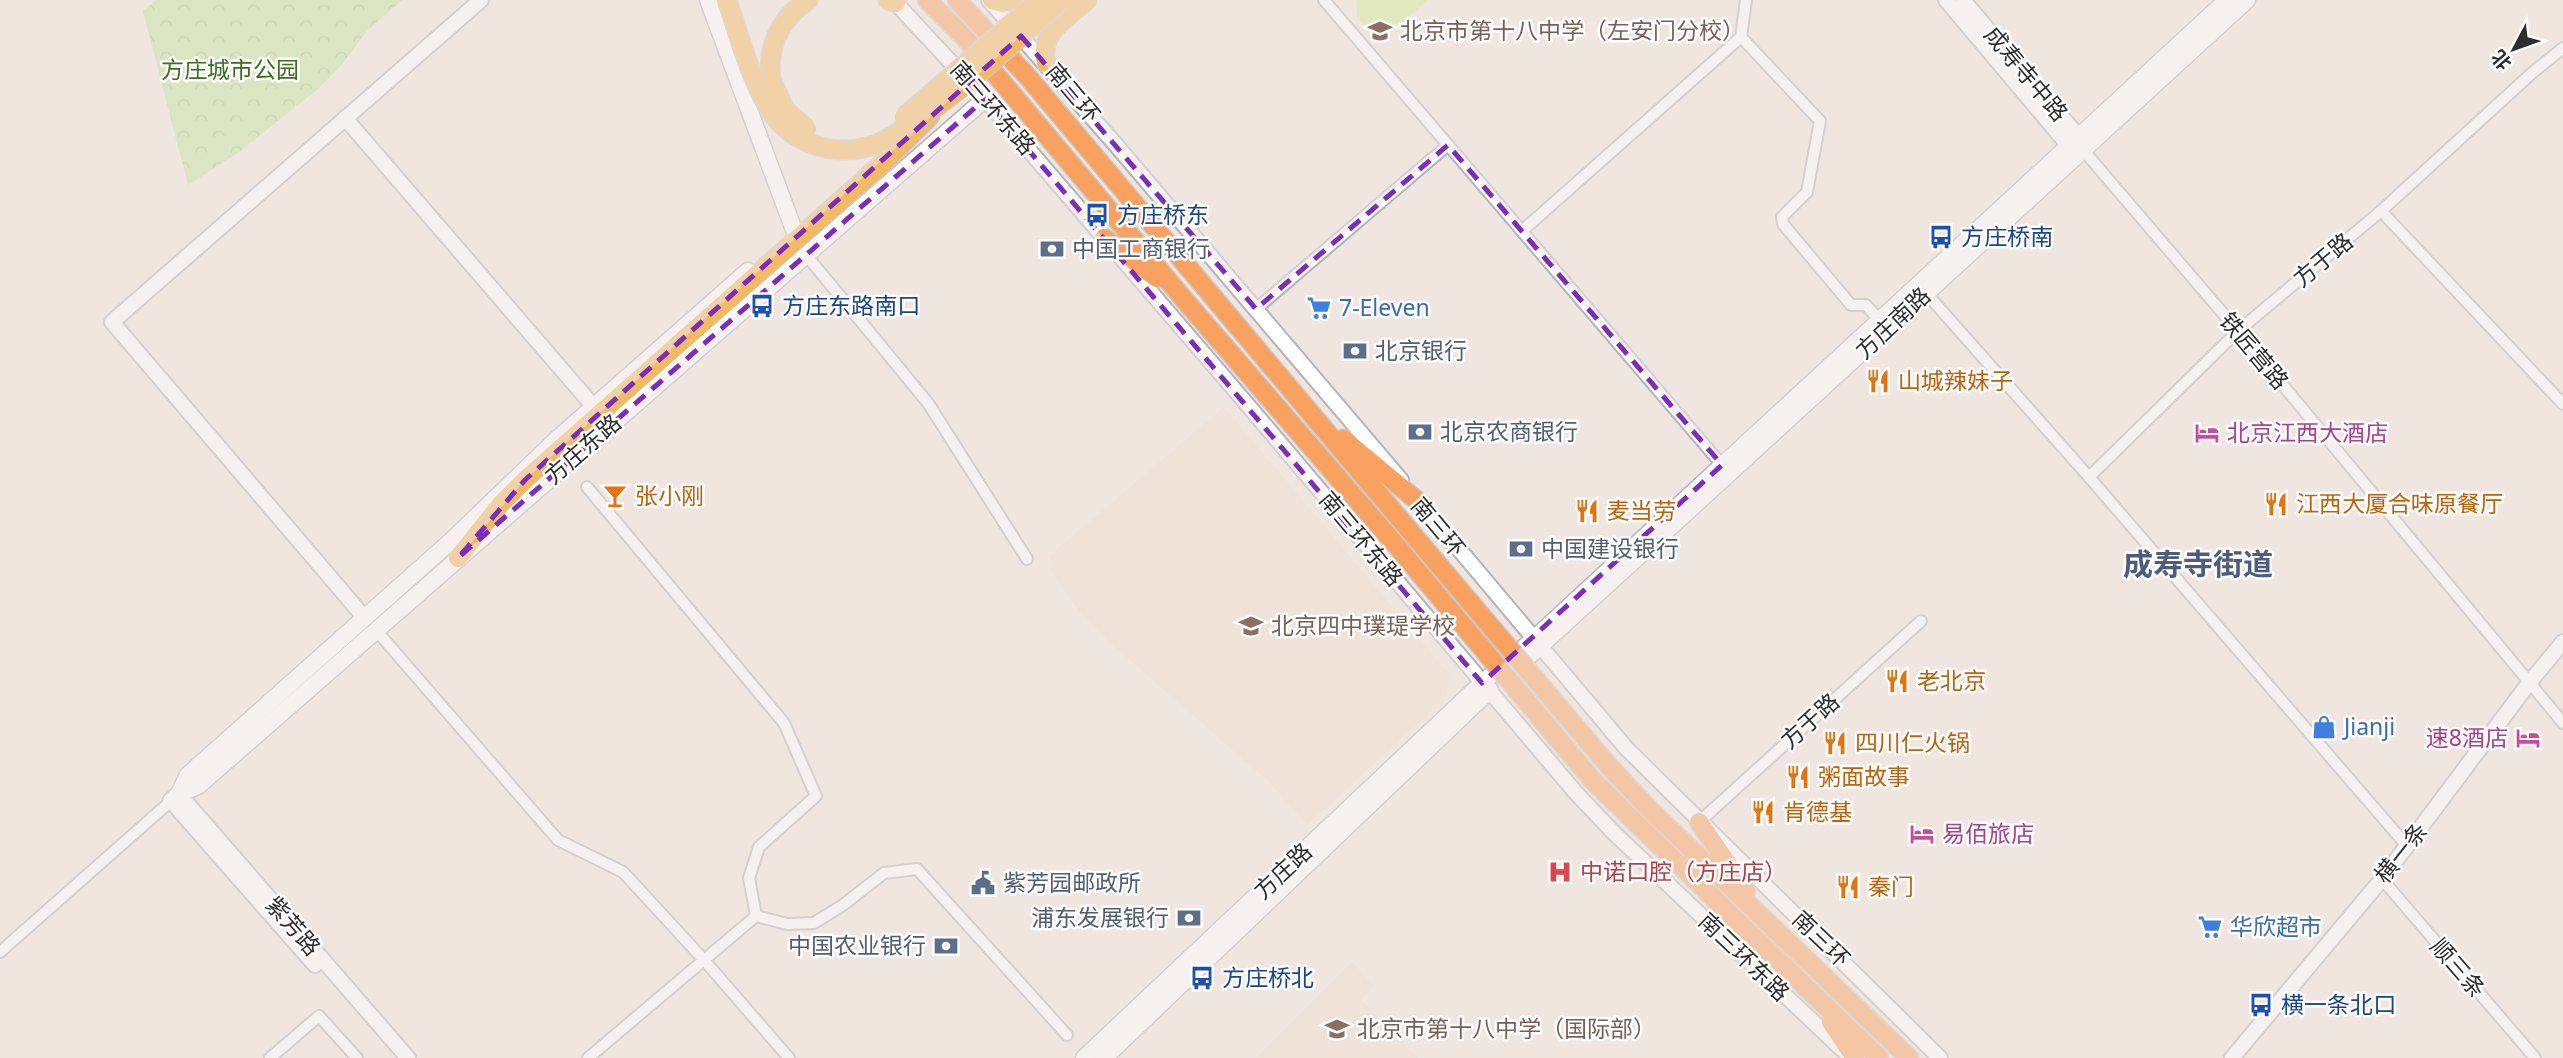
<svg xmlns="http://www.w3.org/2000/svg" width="2563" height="1058" viewBox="0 0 2563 1058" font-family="'Noto Sans','Noto Sans SC',sans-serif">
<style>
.education{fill:#f0e0d0}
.park{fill:url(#park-crowns)}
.pitch{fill:#d6ed98}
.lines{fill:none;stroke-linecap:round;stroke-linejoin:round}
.minor-casing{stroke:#b0b5bd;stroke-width:14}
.tertiary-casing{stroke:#b0b5bd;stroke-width:18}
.secondary-casing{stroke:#b0b5bd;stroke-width:19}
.primary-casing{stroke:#c8c8c8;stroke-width:21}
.trunk-casing{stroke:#c8c8c8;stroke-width:21}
.minor{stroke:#fff;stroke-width:10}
.tertiary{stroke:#fff;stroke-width:14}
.secondary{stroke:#fff;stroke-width:16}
.primary{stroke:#f3ba60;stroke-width:18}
.trunk{stroke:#f9a15e;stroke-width:18}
.primary-bridge-casing{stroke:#c8c8c8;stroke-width:21;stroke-linecap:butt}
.trunk-bridge-casing{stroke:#c8c8c8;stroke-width:21;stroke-linecap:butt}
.primary-bridge{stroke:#f3ba60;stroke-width:18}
.trunk-bridge{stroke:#f9a15e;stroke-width:18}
.marked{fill:none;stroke:#7b2cbf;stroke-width:5;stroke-dasharray:14 9;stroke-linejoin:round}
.labels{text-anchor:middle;stroke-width:5;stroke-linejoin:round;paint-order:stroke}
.education-label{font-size:23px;fill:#785e54;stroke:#fff;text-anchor:start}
.park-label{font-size:23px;fill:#396e1a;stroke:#fff}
.street-label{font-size:23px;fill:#2d2d2d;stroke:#fff}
.transit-label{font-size:23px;fill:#164399;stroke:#fff;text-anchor:start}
.service-label{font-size:23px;fill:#4e5e75;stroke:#fff;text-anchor:start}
.shop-label{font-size:23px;fill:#366cbe;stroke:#fff;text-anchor:start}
.food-label{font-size:23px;fill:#c56008;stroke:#fff;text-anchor:start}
.hotel-label{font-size:23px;fill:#b23c85;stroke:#fff;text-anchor:start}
.health-label{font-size:23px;fill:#be3a42;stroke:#fff;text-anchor:start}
.district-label{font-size:30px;font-weight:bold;fill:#4c5d80;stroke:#fff}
</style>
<defs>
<pattern id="park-crowns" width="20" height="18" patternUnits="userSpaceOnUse" patternTransform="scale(1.75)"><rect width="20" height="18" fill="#c1e59c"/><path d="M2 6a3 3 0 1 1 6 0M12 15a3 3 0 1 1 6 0" fill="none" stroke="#a6c587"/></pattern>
</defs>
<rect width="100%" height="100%" fill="#efe6e0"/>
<g class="education">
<polygon points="1224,407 1449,674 1446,698 1307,825 1268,781 1107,640 1080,612 1052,573 1049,556"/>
<polygon points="1352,962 1374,986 1361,1000 1418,1058 1256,1058"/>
</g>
<polygon class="park" points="156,0 402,0 367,31 343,63 319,88 239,152 188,185 143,11"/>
<polygon class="pitch" points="1356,0 1428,0 1378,44 1357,17"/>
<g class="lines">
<g class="minor-casing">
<g id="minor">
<polyline points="1324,0 1722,465"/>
<polyline points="1741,37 1820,121 1807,192 1782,217 1783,224 1851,305 1866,305 1879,320"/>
<polyline points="2077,149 2084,151 2238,331 2563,723"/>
<polyline points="2381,211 2563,404"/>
<polyline points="1522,231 1741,37 1746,0"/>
<polyline points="807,256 928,403 1027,559"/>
<polyline points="1926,293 2089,477 2407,846"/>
<polyline points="1256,309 1448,145"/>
<polyline points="2089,477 2238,331 2381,211 2532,73 2563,48"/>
<polyline points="587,487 784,723 816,796 759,847 749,878 756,916"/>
<polyline points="375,629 558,840 623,872 704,960 789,1058"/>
<polyline points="1699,822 1921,621"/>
<polyline points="2382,879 2535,1058"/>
<polyline points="0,952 171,801"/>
<polyline points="270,1058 319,1016 357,1058"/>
<polyline points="588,1058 756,916 787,924 814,923 843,905 884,873 917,869 1067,1035"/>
</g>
</g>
<g class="tertiary-casing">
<g id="tertiary">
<polyline points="893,0 985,99 1246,403 1576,793 1614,833 1847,1054"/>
<polyline points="989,0 1116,145 1401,480"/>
<polyline points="1946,0 2068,145"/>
<polyline points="1963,0 2078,136 2082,147"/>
<polyline points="345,118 594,407"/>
<polyline points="1416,498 1626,748 1940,1058"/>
<polyline points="364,617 112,322 481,0"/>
<polyline points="179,794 408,1058"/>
<polyline points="171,801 315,965"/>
<polyline points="2232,1058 2382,879 2529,683 2563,642"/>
</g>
</g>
<g class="secondary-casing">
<g id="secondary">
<polyline points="708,0 794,230"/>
<polyline points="1513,671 2247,0"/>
<polyline points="179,794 188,775 451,541 556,440 748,271"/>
<polyline points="171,801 179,794 198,786 985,99"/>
<polyline points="1084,1058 1482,683 1534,639 2227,0"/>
<polyline points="1104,1058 1490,690"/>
</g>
</g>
<g class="primary-casing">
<g id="primary">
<polyline points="888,0 896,3"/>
<polyline points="992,0 1003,3 1012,0"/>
<path d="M1046 63C1038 33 1067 18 1087 0"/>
<path d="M771 79C767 46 780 19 808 0"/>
<polyline points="458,558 501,504 525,480 883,163 930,116"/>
</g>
</g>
<g class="trunk-casing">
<g id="trunk">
<polyline points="927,0 966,39 1182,297 1395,544"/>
<polyline points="957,0 1028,77 1409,530"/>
<polyline points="1104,238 1157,278"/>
<polyline points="1343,439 1421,504"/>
<polyline points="1608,765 1649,809 1909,1058"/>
<polyline points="1594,782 1879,1058"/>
<polyline points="1699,822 1746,891"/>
<polyline points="1831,1022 1855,1058"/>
</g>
</g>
<use href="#minor" class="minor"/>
<use href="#tertiary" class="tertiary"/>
<use href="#secondary" class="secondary"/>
<use href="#primary" class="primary"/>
<use href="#trunk" class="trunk"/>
<g class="primary-bridge-casing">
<g id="primary-bridge">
<path d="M727 0C739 34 753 90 776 118 797 144 834 156 867 147 883 143 896 134 909 125 965 90 1012 43 1062 0"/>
<polyline points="771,79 785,110 807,129"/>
<polyline points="904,117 1039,0"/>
</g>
</g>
<g class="trunk-bridge-casing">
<g id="trunk-bridge">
<polyline points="1409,530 1608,765"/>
<polyline points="1395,544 1594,782"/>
</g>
</g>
<use href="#primary-bridge" class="primary-bridge"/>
<use href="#trunk-bridge" class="trunk-bridge"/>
</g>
<path d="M0 0H2563V1058H0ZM1021 36 1256 309 1448 145 1722 465 1482 683 985 99 458 558 525 480Z" fill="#efe6e0" fill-opacity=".55" fill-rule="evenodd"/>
<path class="marked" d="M1021 36 1256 309 1448 145 1722 465 1482 683 985 99 458 558 525 480Z"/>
<defs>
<g id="school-bare" transform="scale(1.89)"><path d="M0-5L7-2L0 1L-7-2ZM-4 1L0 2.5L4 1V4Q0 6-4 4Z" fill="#8d6e63" stroke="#fff" stroke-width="2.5" paint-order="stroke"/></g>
<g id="bus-bare" transform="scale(1.89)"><path d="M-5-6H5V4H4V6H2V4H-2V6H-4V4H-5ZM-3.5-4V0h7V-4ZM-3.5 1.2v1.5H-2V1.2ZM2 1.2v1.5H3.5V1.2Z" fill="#1a4fb4" stroke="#fff" stroke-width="2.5" paint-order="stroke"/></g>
<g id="bank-bare" transform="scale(1.89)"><path d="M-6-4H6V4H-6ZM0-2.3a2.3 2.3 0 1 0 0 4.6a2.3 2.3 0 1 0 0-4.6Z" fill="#5c6f8a" stroke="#fff" stroke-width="2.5" paint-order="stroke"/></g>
<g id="supermarket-bare" transform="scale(1.89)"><path d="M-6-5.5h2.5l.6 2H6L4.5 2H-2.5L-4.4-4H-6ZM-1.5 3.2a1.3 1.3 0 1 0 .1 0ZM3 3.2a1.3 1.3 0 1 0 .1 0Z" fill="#3f7fe0" stroke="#fff" stroke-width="2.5" paint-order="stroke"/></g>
<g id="restaurant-bare" transform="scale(1.89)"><path d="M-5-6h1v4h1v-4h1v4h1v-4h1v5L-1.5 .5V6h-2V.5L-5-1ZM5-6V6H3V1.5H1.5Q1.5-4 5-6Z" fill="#e8710a" stroke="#fff" stroke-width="2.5" paint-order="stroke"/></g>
<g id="hotel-bare" transform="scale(1.89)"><path d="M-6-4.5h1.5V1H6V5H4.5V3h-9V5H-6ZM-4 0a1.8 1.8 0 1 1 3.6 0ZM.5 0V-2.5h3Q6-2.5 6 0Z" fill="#d1479c" stroke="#fff" stroke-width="2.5" paint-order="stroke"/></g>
<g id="bar-bare" transform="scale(1.89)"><path d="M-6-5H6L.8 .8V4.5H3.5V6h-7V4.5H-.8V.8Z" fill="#e8710a" stroke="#fff" stroke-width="2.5" paint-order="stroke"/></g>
<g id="shop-bare" transform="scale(1.89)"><path d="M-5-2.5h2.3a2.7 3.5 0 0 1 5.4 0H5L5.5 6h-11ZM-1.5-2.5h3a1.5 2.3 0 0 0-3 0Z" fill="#3f7fe0" stroke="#fff" stroke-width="2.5" paint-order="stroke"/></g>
<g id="hospital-bare" transform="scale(1.89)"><path d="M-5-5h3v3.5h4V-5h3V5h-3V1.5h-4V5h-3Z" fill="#e0444e" stroke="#fff" stroke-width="2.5" paint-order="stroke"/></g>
<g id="civic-bare" transform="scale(1.89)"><path d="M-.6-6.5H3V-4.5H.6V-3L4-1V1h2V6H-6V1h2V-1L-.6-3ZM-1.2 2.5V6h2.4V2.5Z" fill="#5c6f8a" stroke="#fff" stroke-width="2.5" paint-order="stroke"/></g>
</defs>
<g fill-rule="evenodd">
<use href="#school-bare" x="1380" y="31"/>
<use href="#bus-bare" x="1097" y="215"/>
<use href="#bus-bare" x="1941" y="237"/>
<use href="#bank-bare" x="1052" y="249"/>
<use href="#bus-bare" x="762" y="306"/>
<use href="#supermarket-bare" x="1319" y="308"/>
<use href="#bank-bare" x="1355" y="351"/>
<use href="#restaurant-bare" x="1878" y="381"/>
<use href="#bank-bare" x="1420" y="432"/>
<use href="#hotel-bare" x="2207" y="433"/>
<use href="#bar-bare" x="615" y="496"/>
<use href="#restaurant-bare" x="2276" y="504"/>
<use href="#restaurant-bare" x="1587" y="511"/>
<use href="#bank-bare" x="1521" y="549"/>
<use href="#school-bare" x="1251" y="626"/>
<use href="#restaurant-bare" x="1897" y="681"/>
<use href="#shop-bare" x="2324" y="727"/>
<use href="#hotel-bare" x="2528" y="738"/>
<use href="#restaurant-bare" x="1835" y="743"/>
<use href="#restaurant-bare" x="1798" y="777"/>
<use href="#restaurant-bare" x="1763" y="812"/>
<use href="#hotel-bare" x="1922" y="834"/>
<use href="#hospital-bare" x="1560" y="872"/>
<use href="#civic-bare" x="983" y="883"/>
<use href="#restaurant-bare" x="1848" y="887"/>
<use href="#bank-bare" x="1189" y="918"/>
<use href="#supermarket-bare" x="2210" y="927"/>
<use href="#bank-bare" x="946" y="946"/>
<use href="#bus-bare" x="1202" y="978"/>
<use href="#bus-bare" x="2261" y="1005"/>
<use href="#school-bare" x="1337" y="1029"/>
</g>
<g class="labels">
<g class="education-label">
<text x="1400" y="39">北京市第十八中学（左安门分校）</text>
<text x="1271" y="634">北京四中璞瑅学校</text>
<text x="1357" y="1037">北京市第十八中学（国际部）</text>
</g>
<g class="park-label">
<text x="230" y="78">方庄城市公园</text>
</g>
<g class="street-label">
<text transform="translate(2026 74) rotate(50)" y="8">成寿寺中路</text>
<text transform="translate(1073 93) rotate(50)" y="8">南三环</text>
<text transform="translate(993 108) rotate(49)" y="8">南三环东路</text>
<text transform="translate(2323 260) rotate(-40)" y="8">方于路</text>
<text transform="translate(1893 323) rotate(-43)" y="8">方庄南路</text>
<text transform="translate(2254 351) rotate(50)" y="8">铁匠营路</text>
<text transform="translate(583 449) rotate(-41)" y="8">方庄东路</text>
<text transform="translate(1438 527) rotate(50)" y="8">南三环</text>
<text transform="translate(1361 539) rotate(50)" y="8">南三环东路</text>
<text transform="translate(1810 721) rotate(-42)" y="8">方于路</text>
<text transform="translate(2401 853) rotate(-52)" y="8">横一条</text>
<text transform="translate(1283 871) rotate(-43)" y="8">方庄路</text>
<text transform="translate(293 926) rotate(49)" y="8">紫芳路</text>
<text transform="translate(1821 939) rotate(44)" y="8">南三环</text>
<text transform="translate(1744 957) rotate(44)" y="8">南三环东路</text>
<text transform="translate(2458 968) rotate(49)" y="8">顺三条</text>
</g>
<g class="transit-label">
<text x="1117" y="223">方庄桥东</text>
<text x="1961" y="245">方庄桥南</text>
<text x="782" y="314">方庄东路南口</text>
<text x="1222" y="986">方庄桥北</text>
<text x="2281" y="1013">横一条北口</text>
</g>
<g class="service-label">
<text x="1072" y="257">中国工商银行</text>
<text x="1375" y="359">北京银行</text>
<text x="1440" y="440">北京农商银行</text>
<text x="1541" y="557">中国建设银行</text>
<text x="1003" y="891">紫芳园邮政所</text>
<text x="1169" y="926" text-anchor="end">浦东发展银行</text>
<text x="926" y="954" text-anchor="end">中国农业银行</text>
</g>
<g class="shop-label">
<text x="1339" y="316">7-Eleven</text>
<text x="2344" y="735">Jianji</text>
<text x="2230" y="935">华欣超市</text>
</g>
<g class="food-label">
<text x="1898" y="389">山城辣妹子</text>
<text x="635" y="504">张小刚</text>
<text x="2296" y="512">江西大厦合味原餐厅</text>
<text x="1607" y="519">麦当劳</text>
<text x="1917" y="689">老北京</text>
<text x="1855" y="751">四川仁火锅</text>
<text x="1818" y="785">粥面故事</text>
<text x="1783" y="820">肯德基</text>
<text x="1868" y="895">秦门</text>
</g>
<g class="hotel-label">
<text x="2227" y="441">北京江西大酒店</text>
<text x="2508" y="746" text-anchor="end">速8酒店</text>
<text x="1942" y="842">易佰旅店</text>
</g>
<g class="health-label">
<text x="1580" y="880">中诺口腔（方庄店）</text>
</g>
<g class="district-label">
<text x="2198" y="575">成寿寺街道</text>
</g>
</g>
<g transform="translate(2514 49) rotate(229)" stroke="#ffffff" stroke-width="5" paint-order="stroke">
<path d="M0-5L12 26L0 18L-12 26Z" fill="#2d2d2d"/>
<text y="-10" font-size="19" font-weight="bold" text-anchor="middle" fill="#2d2d2d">北</text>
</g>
</svg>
